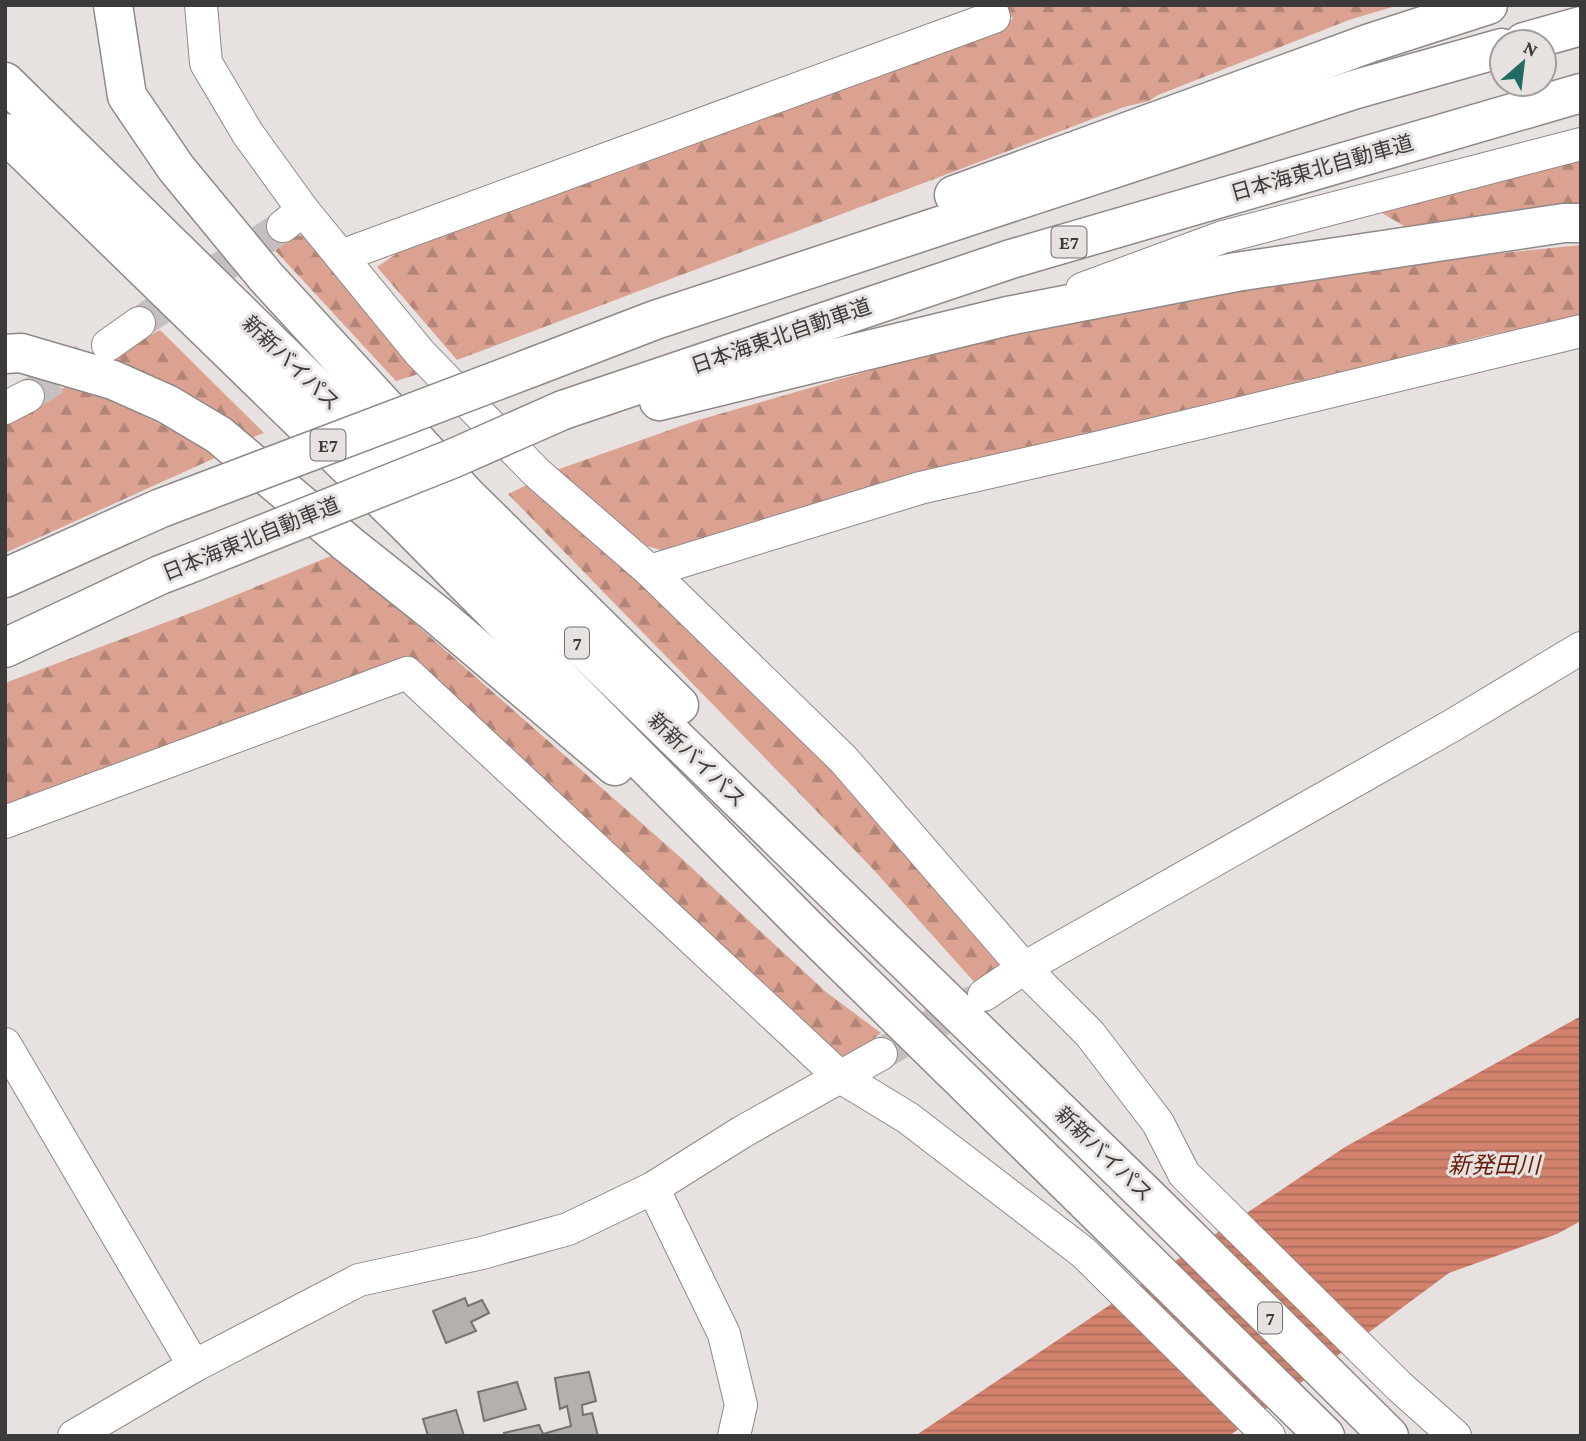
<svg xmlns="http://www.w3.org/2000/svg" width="1586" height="1441" viewBox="0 0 1586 1441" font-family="'Crimson Pro','Noto Sans JP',serif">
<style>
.forest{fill:url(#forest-firs)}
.water{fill:url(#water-rules)}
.building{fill:#b5afae;stroke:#777271;stroke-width:2}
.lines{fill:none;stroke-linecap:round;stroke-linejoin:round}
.minor-tunnel{stroke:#c5c0bf;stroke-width:32;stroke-dasharray:32 16;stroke-linecap:butt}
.minor-casing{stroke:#8e8987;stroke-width:34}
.highway-casing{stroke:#8e8987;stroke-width:41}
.minor{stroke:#fff;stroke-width:32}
.highway{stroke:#fff;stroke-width:38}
.highway-bridge-casing{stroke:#8e8987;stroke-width:41;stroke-linecap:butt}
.highway-bridge{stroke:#fff;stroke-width:38}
.labels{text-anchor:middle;stroke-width:6;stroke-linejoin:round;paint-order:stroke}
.shield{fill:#e7e1e0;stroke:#706d6c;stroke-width:2}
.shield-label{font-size:19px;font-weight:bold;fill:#3d3b3a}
.street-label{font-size:21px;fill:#3d3b3a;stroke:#e7e1e0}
.water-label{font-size:23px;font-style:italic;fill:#67200c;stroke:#e7e1e0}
</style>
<defs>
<pattern id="forest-firs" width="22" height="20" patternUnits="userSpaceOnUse" patternTransform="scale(1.75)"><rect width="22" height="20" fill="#dba292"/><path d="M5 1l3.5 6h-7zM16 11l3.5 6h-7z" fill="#b38578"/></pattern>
<pattern id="water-rules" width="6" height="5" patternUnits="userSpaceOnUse" patternTransform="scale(1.75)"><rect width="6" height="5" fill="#d2826d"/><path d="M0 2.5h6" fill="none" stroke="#ac6c5b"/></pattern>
</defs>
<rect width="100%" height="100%" fill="#e7e1e0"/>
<g class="forest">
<polygon points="999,5 1399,5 1349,20 1158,95 1149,101 1124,107 457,360 377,267 415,241 673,147 993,34 1006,27 1013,18 1001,10"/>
<polygon points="1581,158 1581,211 1411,230 1375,209"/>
<polygon points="284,235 313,236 425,372 396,381 271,246"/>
<polygon points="1581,245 1581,318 1485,336 1289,386 668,552 626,540 548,473 695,421 900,362 1115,311 1300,279 1493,254"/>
<polygon points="160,330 264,433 251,438 107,358"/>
<polygon points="65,387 85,388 190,438 217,457 5,553 5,420 23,412"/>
<polygon points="529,484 783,708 1004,954 1003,974 976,984 872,868 508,494"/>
<polygon points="336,554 679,856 826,992 881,1033 844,1062 407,659 5,813 5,683 209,606"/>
</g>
<polygon class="water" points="1581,1016 1581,1221 1557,1234 1449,1273 1229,1436 915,1436 1345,1147"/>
<g class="building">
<polygon points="465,1298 468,1306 482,1300 489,1313 471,1322 476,1331 446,1343 433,1311"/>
<polygon points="589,1372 596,1401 582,1405 583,1415 592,1413 598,1436 505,1436 504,1433 539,1425 543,1434 571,1426 567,1406 560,1409 555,1378"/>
<polygon points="517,1382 526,1409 484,1421 478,1392"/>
<polygon points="456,1410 464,1436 428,1436 423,1419"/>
</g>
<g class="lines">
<g class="minor-tunnel">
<polyline points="139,323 283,226"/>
<polyline points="28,396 85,359"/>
<polyline points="881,1054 976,1000"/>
</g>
<g class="minor-casing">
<g id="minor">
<polyline points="201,5 206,63 248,134 303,210"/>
<polyline points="283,226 303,210 420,353 537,473 650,571 844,760 1024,968 1090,1034 1158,1123 1184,1174 1399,1386 1455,1436"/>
<polyline points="341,256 994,17 990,5"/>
<polyline points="1082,289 1223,237 1581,144"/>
<polyline points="108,345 139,323"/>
<polyline points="5,408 28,396"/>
<polyline points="650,571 920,488 1096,448 1581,331"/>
<polyline points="5,822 407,673 839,1076 908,1118 1084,1253 1269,1436"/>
<polyline points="984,995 1024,968 1453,725 1581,648"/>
<polyline points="5,1044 194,1366"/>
<polyline points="653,1188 724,1334 741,1405 734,1436"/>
<polyline points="74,1436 194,1366 359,1280 482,1253 568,1229 653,1188 742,1132 881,1054"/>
</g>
</g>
<g class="highway-casing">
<g id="highway">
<polyline points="113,5 127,96 176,168 266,277 467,496 679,705"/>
<polyline points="1524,42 1581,26"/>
<polyline points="5,82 439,508 1151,1200 1389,1436"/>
<polyline points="5,133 404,521 804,925 1325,1436"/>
<polyline points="954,195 1370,43 1488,5"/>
<polyline points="5,354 21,353 113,380 167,404 219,435 348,544 436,614 615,766"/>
<polyline points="530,368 655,320 997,207 1353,90 1502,48"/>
<polyline points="659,401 1008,316 1236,272 1564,223 1581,223"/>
<polyline points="563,410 1011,259 1581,93"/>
<polyline points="5,578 127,523"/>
<polyline points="5,648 160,575 186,565"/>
</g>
</g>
<use href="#minor" class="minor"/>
<use href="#highway" class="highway"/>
<g class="highway-bridge-casing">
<g id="highway-bridge">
<polyline points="127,523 161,508 530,368"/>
<polyline points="186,565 454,458 563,410"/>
</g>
</g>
<use href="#highway-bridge" class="highway-bridge"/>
</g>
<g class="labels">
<g class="shield">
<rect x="1051.5" y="226.5" width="35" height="31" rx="5"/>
<rect x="310.5" y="429.5" width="35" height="31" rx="5"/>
<rect x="565" y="627.5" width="24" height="31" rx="5"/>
<rect x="1258" y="1302.5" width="24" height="31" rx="5"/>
</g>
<g class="shield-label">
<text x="1069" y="249">E7</text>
<text x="328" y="452">E7</text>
<text x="577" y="650">7</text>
<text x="1270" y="1325">7</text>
</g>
<g class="street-label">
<text transform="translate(1322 168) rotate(-16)" y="7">日本海東北自動車道</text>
<text transform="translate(781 336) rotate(-19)" y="7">日本海東北自動車道</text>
<text transform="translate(291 363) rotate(44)" y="7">新新バイパス</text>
<text transform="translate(251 539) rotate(-22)" y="7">日本海東北自動車道</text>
<text transform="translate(697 760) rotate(44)" y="7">新新バイパス</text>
<text transform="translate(1104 1154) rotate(44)" y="7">新新バイパス</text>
</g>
<g class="water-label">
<text x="1494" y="1173">新発田川</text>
</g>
</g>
<rect width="1586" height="1441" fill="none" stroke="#3d3b3a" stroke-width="14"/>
<g transform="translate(1523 63) rotate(28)"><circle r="33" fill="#e7e1e0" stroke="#a39f9e" stroke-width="2"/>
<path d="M0-5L12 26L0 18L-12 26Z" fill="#216b63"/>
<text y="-10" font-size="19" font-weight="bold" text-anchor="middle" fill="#3d3b3a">N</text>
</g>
</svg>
